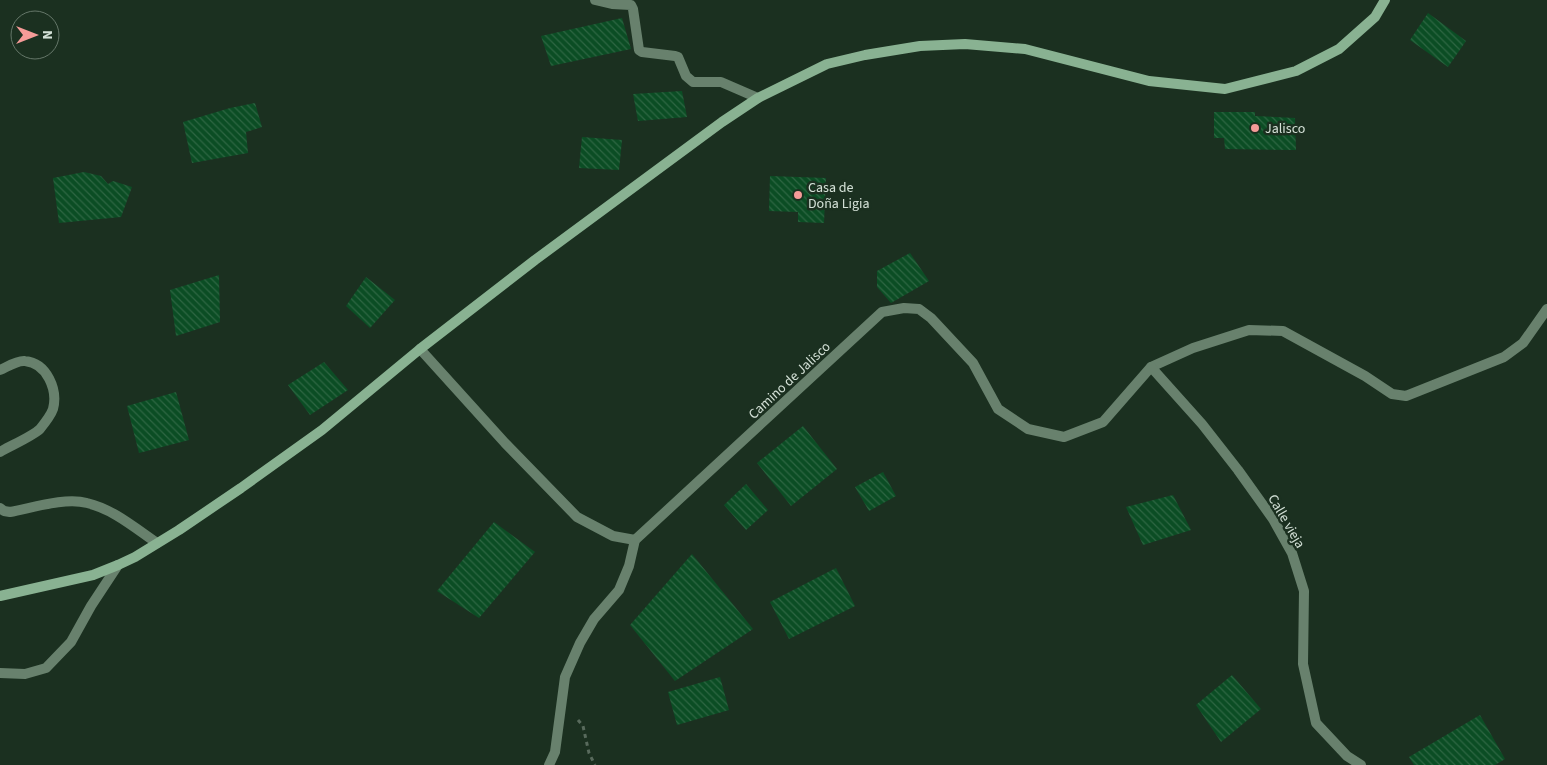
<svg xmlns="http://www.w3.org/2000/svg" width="1547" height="765" viewBox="0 0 1547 765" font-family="'Source Sans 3',sans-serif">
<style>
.building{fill:url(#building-back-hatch)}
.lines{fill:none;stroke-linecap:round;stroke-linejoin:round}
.path{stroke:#586a5c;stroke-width:3;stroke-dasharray:4 4;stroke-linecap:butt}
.lane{stroke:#68816d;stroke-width:10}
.street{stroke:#68816d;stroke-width:10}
.secondary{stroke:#89b292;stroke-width:10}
.poi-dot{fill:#f59b98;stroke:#1b3020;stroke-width:2}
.labels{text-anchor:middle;stroke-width:5;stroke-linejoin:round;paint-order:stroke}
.poi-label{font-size:14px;fill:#d4e1d7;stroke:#1b3020;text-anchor:start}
.street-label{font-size:14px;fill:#d4e1d7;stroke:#1b3020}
</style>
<defs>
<pattern id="building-back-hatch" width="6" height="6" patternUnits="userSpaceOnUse" patternTransform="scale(1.25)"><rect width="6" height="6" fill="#0b4d24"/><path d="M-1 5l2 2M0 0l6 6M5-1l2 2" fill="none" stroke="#2e6643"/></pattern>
</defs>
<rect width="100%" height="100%" fill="#1b3020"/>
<g class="building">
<polygon points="1428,13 1466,41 1448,67 1410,40"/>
<polygon points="622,18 631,49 551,66 541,36"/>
<polygon points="682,91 687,117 638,121 633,94"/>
<polygon points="255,103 262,127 246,132 248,153 192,163 183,122 230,108"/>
<polygon points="1214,112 1255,112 1255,116 1295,118 1296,150 1225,149 1224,138 1214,138"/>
<polygon points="582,137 622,140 619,170 579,168"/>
<polygon points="84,172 101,176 108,184 113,181 132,187 121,217 59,223 53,178"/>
<polygon points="770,176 826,178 824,223 798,222 798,212 769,211"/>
<polygon points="910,253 929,281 891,303 877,287 877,271"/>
<polygon points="219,275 220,322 176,336 170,290"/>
<polygon points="366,277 395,300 370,328 346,306"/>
<polygon points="324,362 348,390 310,415 288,385"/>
<polygon points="176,392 189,440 139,453 127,406"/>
<polygon points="803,426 837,469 791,506 757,463"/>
<polygon points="883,472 896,496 869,511 855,487"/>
<polygon points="746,484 768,510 746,530 724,505"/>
<polygon points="1173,495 1191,530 1143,545 1126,507"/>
<polygon points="494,522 535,552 479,618 437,591"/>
<polygon points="692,554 753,629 675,681 630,625"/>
<polygon points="836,568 855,606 789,639 770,602"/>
<polygon points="1232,675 1261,709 1221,742 1196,705"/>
<polygon points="720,677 729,710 677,725 668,692"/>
<polygon points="1480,715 1505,759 1495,765 1414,765 1409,757"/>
</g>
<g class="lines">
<polyline class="path" points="578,720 583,726 589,753 595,765"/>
<g class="lane">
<polyline points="595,0 612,4 631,5 633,9 639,50 642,52 675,56 678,57 686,76 693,82 721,82 758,98"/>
<polyline points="1151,367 1193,348 1249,330 1283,331 1365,376 1392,394 1406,396 1504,357 1523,343 1547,309"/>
<polyline points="0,673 25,674 46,668 71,642 91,606 118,565"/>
</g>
<g class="street">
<polyline points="420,349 505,443 577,517 613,536 635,540"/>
<path d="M0 370C7 367 17 360 25 361 47 363 58 390 53 409 51 415 44 424 40 429 33 436 10 446 0 452"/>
<path d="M0 508 4 511 10 512C32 508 65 497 87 503 113 509 135 528 157 543"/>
<polyline points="549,765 555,752 565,677 580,643 594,619 619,590 629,566 635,540 882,312 904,308 919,309 931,318 973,363 998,409 1028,429 1064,437 1103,422 1151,367 1202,424 1238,470 1273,519 1292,553 1304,591 1303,664 1316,723 1347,756 1361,765"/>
</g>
<polyline class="secondary" points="0,596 93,575 118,565 135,557 179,530 241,488 322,430 420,349 535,260 722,122 758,98 827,64 865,55 920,46 965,44 1025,49 1149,81 1225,89 1296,71 1339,49 1375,17 1385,0"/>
</g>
<g class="poi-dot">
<circle cx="1255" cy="128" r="5"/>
<circle cx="798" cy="195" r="5"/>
</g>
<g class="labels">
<g class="poi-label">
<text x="1265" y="133">Jalisco</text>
<text x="808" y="192">Casa de<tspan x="808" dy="16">Doña Ligia</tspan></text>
</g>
<g class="street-label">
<text transform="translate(789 380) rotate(-43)" y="5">Camino de Jalisco</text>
<text transform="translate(1287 521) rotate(60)" y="5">Calle vieja</text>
</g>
</g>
<g transform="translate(35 35) rotate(90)"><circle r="24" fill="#1b3020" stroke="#657769"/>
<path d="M0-4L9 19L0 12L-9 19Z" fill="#f59b98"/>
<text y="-8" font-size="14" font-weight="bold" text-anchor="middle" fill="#d4e1d7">N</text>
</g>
</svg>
